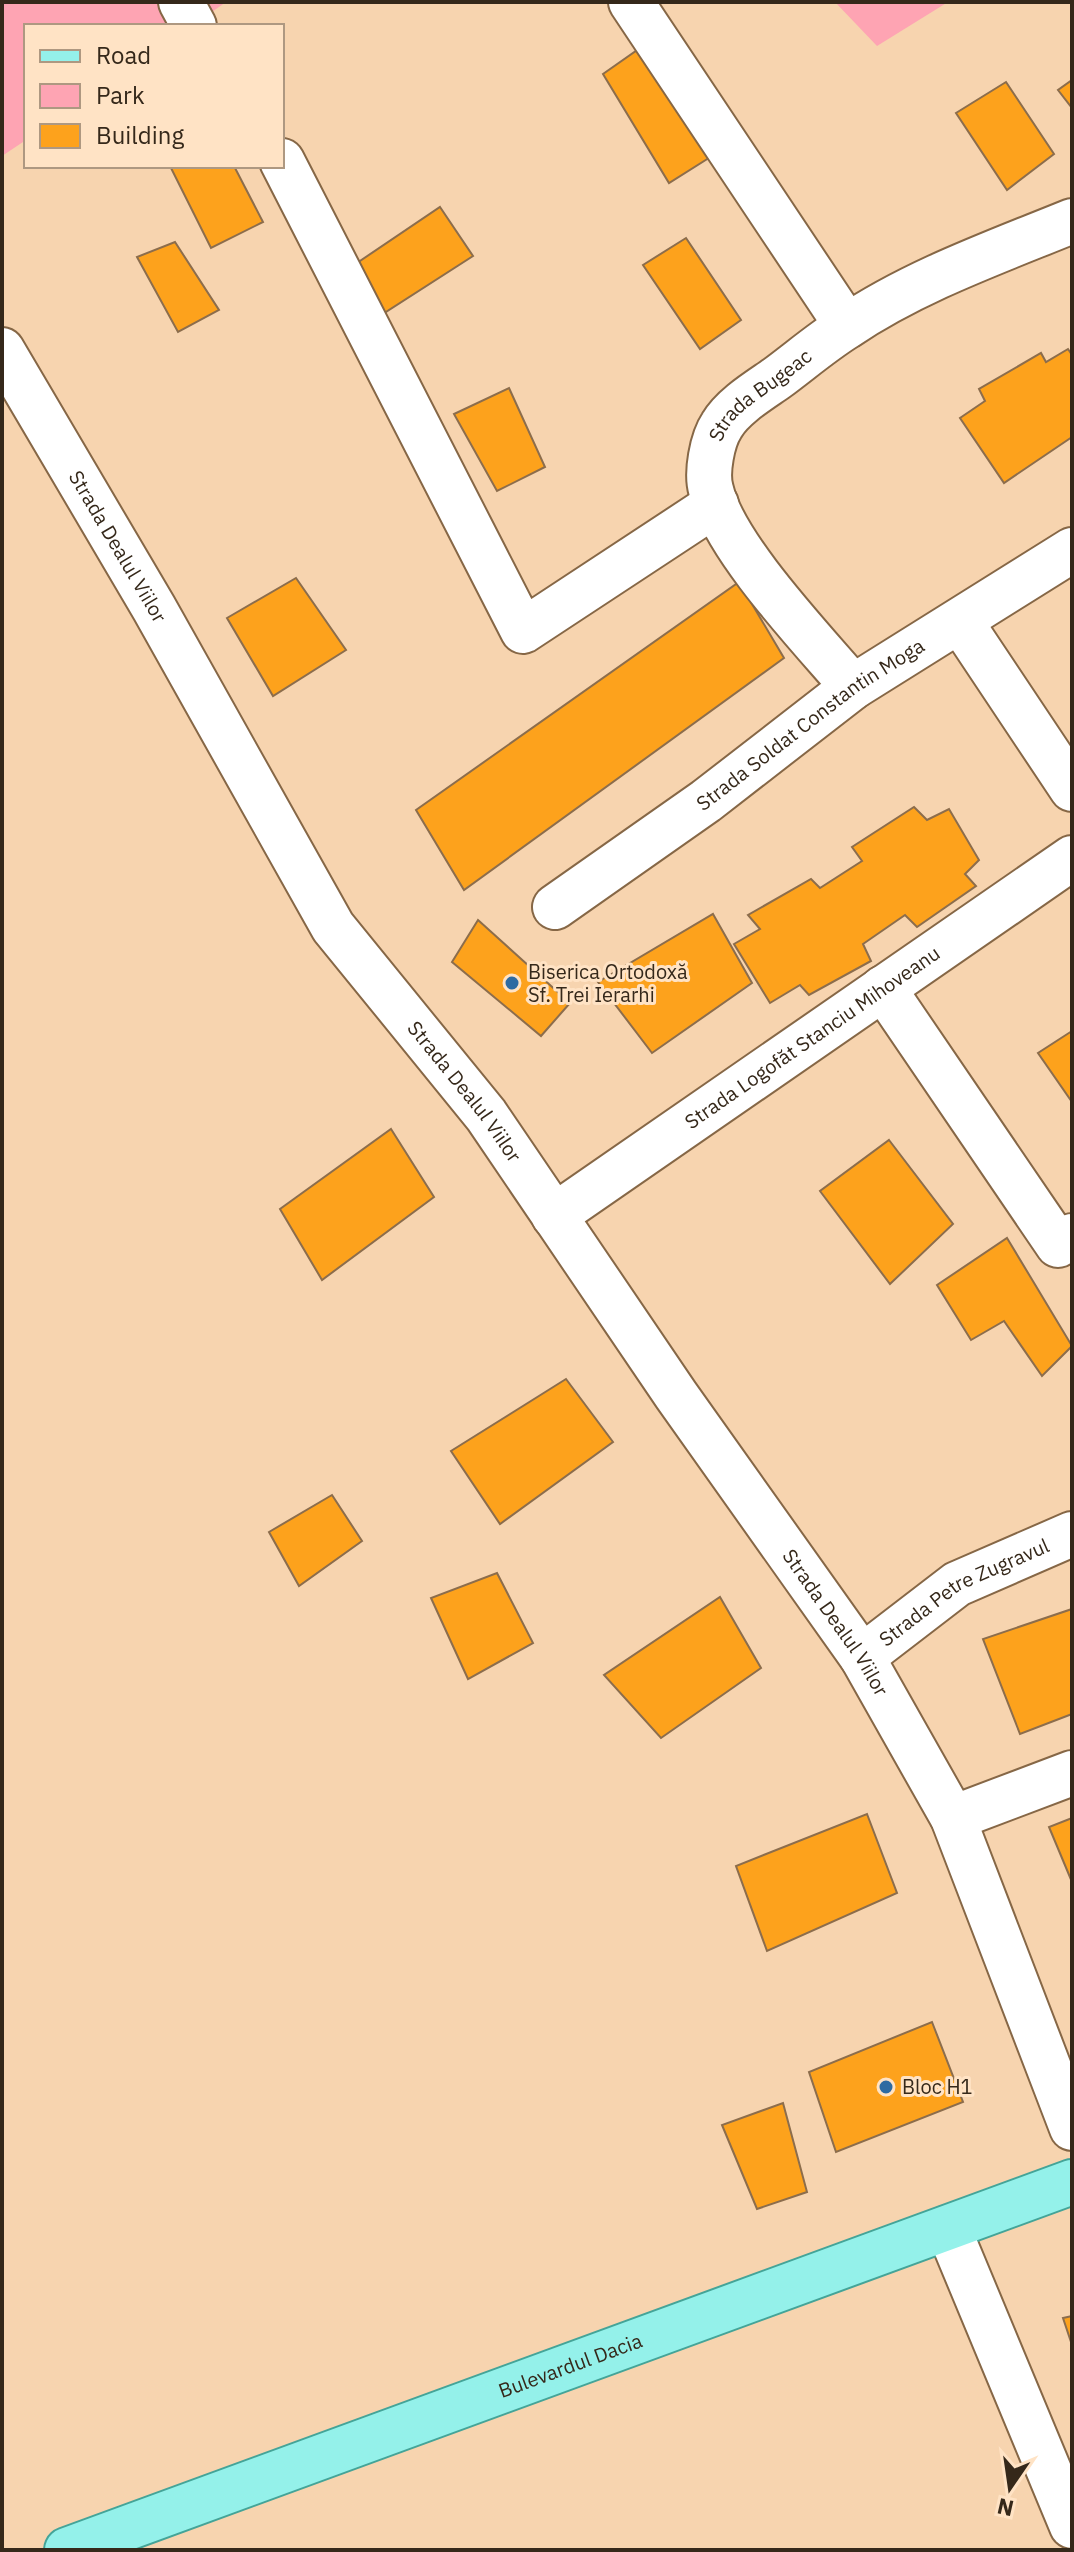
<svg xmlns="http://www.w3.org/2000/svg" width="1074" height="2552" viewBox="0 0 1074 2552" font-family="'IBM Plex Sans',sans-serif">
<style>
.green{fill:#fea4b3}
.building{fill:#fda21c;stroke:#8c6d4c;stroke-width:2}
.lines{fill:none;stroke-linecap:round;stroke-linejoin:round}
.minor-casing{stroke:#866746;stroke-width:48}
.major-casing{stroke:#44a498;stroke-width:48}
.minor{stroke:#fff;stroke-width:44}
.major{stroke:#94f1ea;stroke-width:44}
.poi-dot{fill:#2e6ba2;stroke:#ffe3c5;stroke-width:3}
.labels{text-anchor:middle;stroke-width:6;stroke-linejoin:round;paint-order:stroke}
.street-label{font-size:20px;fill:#35281a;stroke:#ffe3c5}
.poi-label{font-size:20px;fill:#35281a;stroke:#ffe3c5;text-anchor:start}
</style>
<rect width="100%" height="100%" fill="#f7d4af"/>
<g class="green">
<polygon points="2,2 226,2 192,26 26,26 26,140 2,156"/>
<polygon points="835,2 948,2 877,46"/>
</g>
<g class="building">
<polygon points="643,46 712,156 669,183 603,74"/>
<polygon points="1072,80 1072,108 1058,90"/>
<polygon points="1006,82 1054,154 1007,190 956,113"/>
<polygon points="170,166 234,166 263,222 211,248"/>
<polygon points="440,207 473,256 378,317 351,267"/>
<polygon points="686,238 741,320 700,349 643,265"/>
<polygon points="175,242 219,310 178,332 137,257"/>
<polygon points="1068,349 1072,355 1072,437 1004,483 960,418 985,401 979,389 1041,353 1046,362"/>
<polygon points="509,388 545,467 497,491 454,414"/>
<polygon points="296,578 346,650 273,696 227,618"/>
<polygon points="739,582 784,658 464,890 416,810"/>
<polygon points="914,807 927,820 949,809 979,860 965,874 976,886 917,927 905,915 863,944 871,961 809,995 800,985 770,1003 734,944 760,929 748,915 811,879 820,888 862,861 852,847"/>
<polygon points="713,914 752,983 652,1053 598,982"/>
<polygon points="478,920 570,1003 541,1036 452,962"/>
<polygon points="1072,1031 1072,1102 1038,1053"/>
<polygon points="391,1129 434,1197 322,1280 280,1209"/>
<polygon points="889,1140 953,1224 890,1284 820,1191"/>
<polygon points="1007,1238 1072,1346 1042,1376 1004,1321 971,1340 937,1285"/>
<polygon points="566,1379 613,1442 500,1524 451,1451"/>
<polygon points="332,1495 362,1541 299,1586 269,1532"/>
<polygon points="497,1573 533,1643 468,1679 431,1598"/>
<polygon points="720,1597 761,1668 661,1738 604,1675"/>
<polygon points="1072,1609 1072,1714 1020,1734 983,1639"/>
<polygon points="867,1814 897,1893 767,1951 736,1866"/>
<polygon points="1072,1818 1072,1882 1049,1827"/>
<polygon points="932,2022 963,2102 836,2152 809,2072"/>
<polygon points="783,2103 807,2192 757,2209 722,2125"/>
<polygon points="1072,2316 1072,2345 1063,2318"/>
</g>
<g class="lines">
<g class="minor-casing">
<g id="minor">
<polyline points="181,2 194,26"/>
<polyline points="631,2 847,326"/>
<polyline points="282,161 523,631 716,504"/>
<path id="s1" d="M2 350 154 608 333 927 486 1115 676 1395 862 1657 953 1818 1072 2128"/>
<polyline points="960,621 1072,789"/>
<path id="s2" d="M853 687C813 640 724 547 711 490 706 473 712 440 722 425 733 406 760 390 777 378 800 361 822 342 846 327 914 281 996 252 1072 221"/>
<path id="s3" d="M555 907 706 801 853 687 1072 550"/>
<polyline points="883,988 1058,1245 1072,1236"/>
<path id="s4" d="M554 1216 1072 858"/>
<path id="s5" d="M862 1657 957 1584 1072 1534"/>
<polyline points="953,1818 1072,1773"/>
<polyline points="948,2228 1072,2526"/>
</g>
</g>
<g class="major-casing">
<g id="major">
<path id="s6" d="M67 2550 1072 2182"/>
</g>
</g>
<use href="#minor" class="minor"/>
<use href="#major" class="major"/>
</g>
<g class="poi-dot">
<circle cx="512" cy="983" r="8"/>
<circle cx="886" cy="2087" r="8"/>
</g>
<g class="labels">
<g class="street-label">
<text dy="7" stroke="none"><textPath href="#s2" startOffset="360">Strada Bugeac</textPath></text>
<text dy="7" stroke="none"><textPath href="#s1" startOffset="228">Strada Dealul Viilor</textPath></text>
<text dy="7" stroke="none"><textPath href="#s3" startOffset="314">Strada Soldat Constantin Moga</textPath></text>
<text dy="7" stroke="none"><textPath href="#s4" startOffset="314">Strada Logofăt Stanciu Mihoveanu</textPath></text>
<text dy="7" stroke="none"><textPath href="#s1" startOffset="876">Strada Dealul Viilor</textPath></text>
<text dy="7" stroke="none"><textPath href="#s5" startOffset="122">Strada Petre Zugravul</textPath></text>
<text dy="7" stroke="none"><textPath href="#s1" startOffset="1524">Strada Dealul Viilor</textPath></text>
<text dy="7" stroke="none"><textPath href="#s6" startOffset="536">Bulevardul Dacia</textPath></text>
</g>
<g class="poi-label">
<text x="528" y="979">Biserica Ortodoxă<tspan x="528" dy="23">Sf. Trei Ierarhi</tspan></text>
<text x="902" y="2094">Bloc H1</text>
</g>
</g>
<rect width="1074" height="2552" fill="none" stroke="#35281a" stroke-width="8"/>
<rect x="24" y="24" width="260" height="144" fill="#ffe3c5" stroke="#ae9881" stroke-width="2"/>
<rect x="40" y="50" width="40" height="12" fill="#94f1ea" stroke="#ae9881" stroke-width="2"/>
<text x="96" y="64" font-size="24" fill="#35281a">Road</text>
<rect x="40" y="84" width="40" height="24" fill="#fea4b3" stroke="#ae9881" stroke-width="2"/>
<text x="96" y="104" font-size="24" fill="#35281a">Park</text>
<rect x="40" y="124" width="40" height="24" fill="#fda21c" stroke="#ae9881" stroke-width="2"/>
<text x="96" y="144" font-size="24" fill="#35281a">Building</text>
<g transform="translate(1010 2488) rotate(193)" stroke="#ffe3c5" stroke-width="6" paint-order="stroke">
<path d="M0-6L14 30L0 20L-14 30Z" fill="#35281a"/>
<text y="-12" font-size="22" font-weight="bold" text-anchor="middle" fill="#35281a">N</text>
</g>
</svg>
